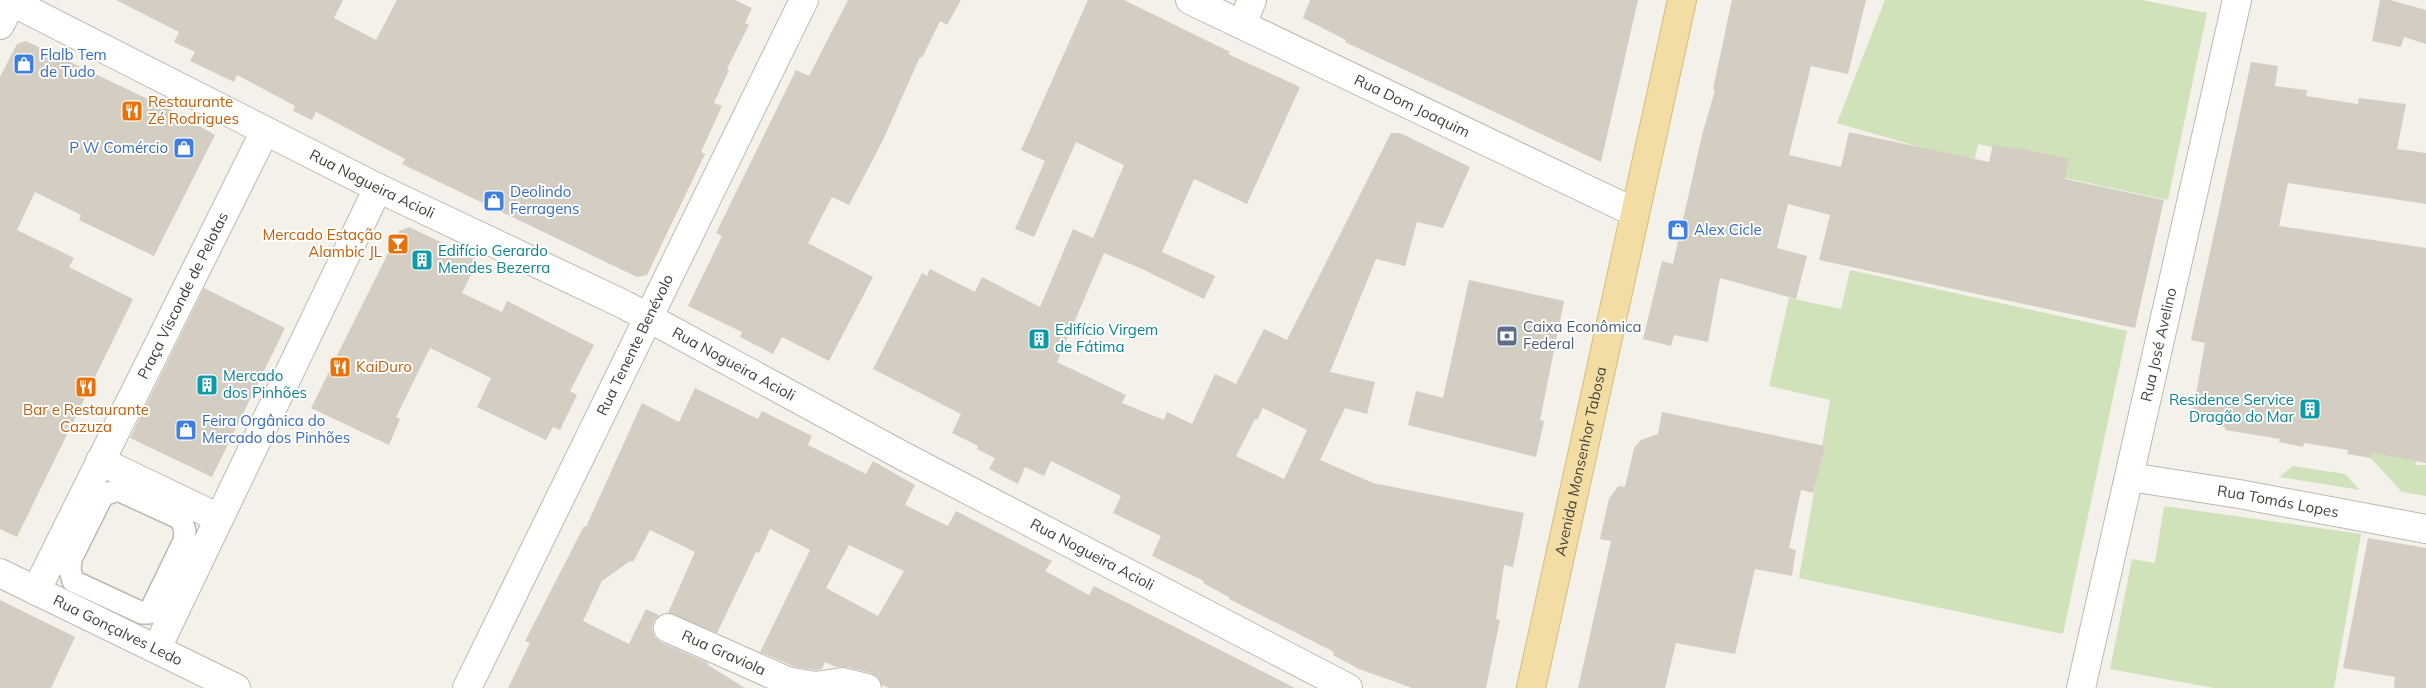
<svg xmlns="http://www.w3.org/2000/svg" width="2426" height="688" viewBox="0 0 2426 688" font-family="Mulish,sans-serif">
<style>
.green{fill:#cfe2b9}
.building{fill:#d4cdc2;fill-rule:evenodd}
.lines{fill:none;stroke-linecap:round;stroke-linejoin:round}
.pedestrian-casing{stroke:#beb9af;stroke-width:24}
.minor-casing{stroke:#beb9af;stroke-width:30}
.tertiary-casing{stroke:#beb9af;stroke-width:30}
.primary-casing{stroke:#d6bc77;stroke-width:30}
.pedestrian{stroke:#fff;stroke-width:21}
.minor{stroke:#fff;stroke-width:28}
.tertiary{stroke:#fff;stroke-width:28}
.primary{stroke:#f2dea5;stroke-width:28}
.labels{text-anchor:middle;stroke-width:4;stroke-linejoin:round;paint-order:stroke}
.shop-label{font-size:15px;fill:#366cbe;stroke:#fff;text-anchor:start}
.food-label{font-size:15px;fill:#c56008;stroke:#fff;text-anchor:start}
.street-label{font-size:15px;fill:#47423a;stroke:#fff}
.culture-label{font-size:15px;fill:#0d838f;stroke:#fff;text-anchor:start}
.service-label{font-size:15px;fill:#4e5e75;stroke:#fff;text-anchor:start}
</style>
<rect width="100%" height="100%" fill="#f4f1eb"/>
<g class="green">
<polygon points="1885,0 2142,0 2207,13 2168,200 2065,178 2068,163 1978,144 1974,163 1837,123"/>
<polygon points="1850,270 2127,331 2063,634 1799,578 1830,400 1769,386 1789,298 1841,309"/>
<polygon points="2372,453 2416,461 2415,465 2426,465 2426,496 2402,492 2371,458"/>
<polygon points="2293,466 2345,474 2360,490 2279,477"/>
<polygon points="2164,506 2361,534 2334,688 2214,688 2110,669 2132,559 2155,563"/>
</g>
<g class="building">
<polygon points="116,0 343,0 334,18 376,40 397,0 735,0 752,8 745,23 749,25 727,69 729,70 714,103 722,106 701,152 705,154 647,275 637,277 402,164 405,159 316,112 312,120 293,111 295,106 237,75 234,82 190,61 195,52 174,42 179,32"/>
<polygon points="848,0 961,0 947,25 940,21 922,58 920,57 882,142 849,205 832,197 808,243 873,277 829,361 782,337 773,354 740,337 742,332 688,306 722,236 716,233 796,70 809,76"/>
<path d="M1088 0H1124L1230 52 1228 54 1300 87 1247 204 1194 179 1162 252 1215 276 1204 299 1142 269 1104 253 1057 362 1126 395 1122 403 1164 420 1167 412 1192 424 1215 374 1236 384 1264 329 1287 340 1391 133H1400L1470 167 1443 228 1417 222 1405 266 1376 259 1330 372 1375 382 1367 414 1345 408 1320 460 1373 483 1524 513 1513 567 1504 565 1496 619 1500 620 1486 688H1412L1359 669 1333 655 1334 652 1229 599V597L1203 583 1204 581 1152 556 1161 536 1113 513 1121 496 1051 461 1044 476 1025 467 1018 484 989 469 995 458 977 449 978 446 952 433 961 414 873 369 922 273 927 276 930 269 975 292 982 277 1040 307 1073 229 1093 238 1124 165 1076 142 1034 237 1015 229 1045 161 1021 150ZM1263 408 1307 430 1284 479 1236 456 1255 419 1257 420Z"/>
<polygon points="1310,0 1638,0 1601,162 1345,42 1346,40 1303,18"/>
<polygon points="1732,0 1866,0 1848,74 1811,66 1789,155 1841,167 1849,132 1989,162 1993,144 2012,149 2013,147 2069,159 2065,179 2164,200 2135,328 1819,260 1830,215 1788,204 1777,248 1807,256 1796,299 1720,278 1708,342 1674,335 1671,346 1643,339 1662,261 1673,264 1702,135 1715,90 1713,89"/>
<polygon points="2380,0 2390,0 2426,10 2426,44 2404,37 2401,47 2372,41"/>
<polygon points="26,41 175,112 215,135 154,256 79,220 81,215 35,192 17,230 74,258 69,267 133,299 17,537 0,529 0,77 17,44"/>
<polygon points="2251,62 2278,66 2275,86 2307,90 2306,96 2358,104 2359,98 2406,104 2397,149 2426,153 2426,204 2288,183 2279,226 2426,248 2426,463 2372,453 2371,458 2347,454 2348,450 2304,443 2303,447 2279,442 2280,439 2225,430 2225,427 2213,425 2214,421 2192,417 2205,343 2191,340"/>
<polygon points="409,227 478,260 462,293 502,312 507,301 594,345 570,391 577,395 560,430 553,427 546,440 477,407 491,378 430,348 396,417 400,419 389,445 311,408 399,231"/>
<polygon points="1469,280 1564,301 1540,420 1544,421 1536,457 1408,425 1416,391 1443,398"/>
<polygon points="204,288 285,328 212,477 130,438"/>
<path d="M695 388 758 419 762 411 812 436 808 445 866 474 873 461 915 485 905 505 948 526 956 511 1052 561 1045 571 1089 595 1094 586 1295 688H889L882 685 878 677 871 673 847 667H836L825 662 822 669 815 670 795 667 760 652 810 550 770 529 759 553 756 552 717 633 668 613 695 552 650 530 633 562 630 561 602 581 583 621 629 644 646 609 659 615 654 621 652 629 655 637 661 642 708 663V665L745 688H508L530 643 525 641 584 526 586 527 642 403 679 422ZM849 545 904 571 878 616 826 588Z"/>
<polygon points="1662,412 1825,446 1813,493 1801,490 1789,548 1796,550 1792,576 1755,569 1735,654 1676,643 1665,688 1578,688 1611,541 1600,539 1609,499 1618,486 1625,487 1634,448 1641,440 1658,434"/>
<polygon points="2368,538 2426,548 2426,688 2394,688 2395,677 2343,668"/>
<polygon points="0,600 75,637 51,688 0,688"/>
</g>
<g class="lines">
<g class="pedestrian-casing">
<polygon id="pedestrian" points="118,490 181,519 185,531 184,541 149,613 142,613 73,581 70,570 71,559 103,495"/>
</g>
<g class="minor-casing">
<g id="minor">
<path id="s1" d="M8 0 378 188 625 305 903 456 1348 688"/>
<path id="s2" d="M1190 0 1634 212"/>
<polyline points="1242,24 1252,0"/>
<polyline points="100,461 219,518"/>
<path id="s3" d="M2130 477 2239 494 2426 529"/>
<path id="s4" d="M0 573 236 688"/>
<path id="s5" d="M36 591 265 131"/>
<path id="s6" d="M668 628 787 681 815 686 843 682 867 688"/>
<polyline points="157,648 378,188"/>
<path id="s7" d="M2081 688 2237 0"/>
</g>
</g>
<g class="tertiary-casing">
<g id="tertiary">
<polyline points="0,25 12,0"/>
<path id="s8" d="M467 688 804 0"/>
</g>
</g>
<g class="primary-casing">
<g id="primary">
<path id="s9" d="M1531 688 1682 0"/>
</g>
</g>
<use href="#pedestrian" class="pedestrian"/>
<use href="#minor" class="minor"/>
<use href="#tertiary" class="tertiary"/>
<use href="#primary" class="primary"/>
</g>
<defs>
<g id="shop-square" transform="scale(1.125)"><rect x="-9" y="-9" width="18" height="18" rx="4" fill="#3f7fe0" stroke="#fff"/><path d="M-5-2.5h2.3a2.7 3.5 0 0 1 5.4 0H5L5.5 6h-11ZM-1.5-2.5h3a1.5 2.3 0 0 0-3 0Z" fill="#fff"/></g>
<g id="restaurant-square" transform="scale(1.125)"><rect x="-9" y="-9" width="18" height="18" rx="4" fill="#e8710a" stroke="#fff"/><path d="M-5-6h1v4h1v-4h1v4h1v-4h1v5L-1.5 .5V6h-2V.5L-5-1ZM5-6V6H3V1.5H1.5Q1.5-4 5-6Z" fill="#fff"/></g>
<g id="bar-square" transform="scale(1.125)"><rect x="-9" y="-9" width="18" height="18" rx="4" fill="#e8710a" stroke="#fff"/><path d="M-6-5H6L.8 .8V4.5H3.5V6h-7V4.5H-.8V.8Z" fill="#fff"/></g>
<g id="building-square" transform="scale(1.125)"><rect x="-9" y="-9" width="18" height="18" rx="4" fill="#0f9aa8" stroke="#fff"/><path d="M-4-6H4V6H1V3H-1V6H-4ZM-2.5-4.3h1.7v1.8h-1.7ZM.8-4.3h1.7v1.8H.8ZM-2.5-1h1.7V.8h-1.7ZM.8-1h1.7V.8H.8Z" fill="#fff"/></g>
<g id="bank-square" transform="scale(1.125)"><rect x="-9" y="-9" width="18" height="18" rx="4" fill="#5c6f8a" stroke="#fff"/><path d="M-6-4H6V4H-6ZM0-2.3a2.3 2.3 0 1 0 0 4.6a2.3 2.3 0 1 0 0-4.6Z" fill="#fff"/></g>
</defs>
<g fill-rule="evenodd">
<use href="#shop-square" x="24" y="64"/>
<use href="#restaurant-square" x="132" y="111"/>
<use href="#shop-square" x="184" y="148"/>
<use href="#shop-square" x="494" y="201"/>
<use href="#shop-square" x="1678" y="230"/>
<use href="#bar-square" x="398" y="244"/>
<use href="#building-square" x="422" y="260"/>
<use href="#bank-square" x="1507" y="336"/>
<use href="#building-square" x="1039" y="339"/>
<use href="#restaurant-square" x="340" y="367"/>
<use href="#building-square" x="207" y="385"/>
<use href="#restaurant-square" x="86" y="387"/>
<use href="#building-square" x="2310" y="409"/>
<use href="#shop-square" x="186" y="430"/>
</g>
<g class="labels">
<g class="shop-label">
<text x="40" y="60">Flalb Tem<tspan x="40" dy="17">de Tudo</tspan></text>
<text x="168" y="153" text-anchor="end">P W Comércio</text>
<text x="510" y="197">Deolindo<tspan x="510" dy="17">Ferragens</tspan></text>
<text x="1694" y="235">Alex Cicle</text>
<text x="202" y="426">Feira Orgânica do<tspan x="202" dy="17">Mercado dos Pinhões</tspan></text>
</g>
<g class="food-label">
<text x="148" y="107">Restaurante<tspan x="148" dy="17">Zé Rodrigues</tspan></text>
<text x="382" y="240" text-anchor="end">Mercado Estação<tspan x="382" dy="17">Alambic JL</tspan></text>
<text x="356" y="372">KaiDuro</text>
<text x="86" y="415" text-anchor="middle">Bar e Restaurante<tspan x="86" dy="17">Cazuza</tspan></text>
</g>
<g class="street-label">
<text dy="5" stroke="none"><textPath href="#s2" startOffset="246">Rua Dom Joaquim</textPath></text>
<text dy="5" stroke="none"><textPath href="#s1" startOffset="408">Rua Nogueira Acioli</textPath></text>
<text dy="5" stroke="none"><textPath href="#s5" startOffset="330">Praça Visconde de Pelotas</textPath></text>
<text dy="5" stroke="none"><textPath href="#s8" startOffset="382">Rua Tenente Benévolo</textPath></text>
<text dy="5" stroke="none"><textPath href="#s7" startOffset="352">Rua José Avelino</textPath></text>
<text dy="5" stroke="none"><textPath href="#s1" startOffset="812">Rua Nogueira Acioli</textPath></text>
<text dy="5" stroke="none"><textPath href="#s9" startOffset="232">Avenida Monsenhor Tabosa</textPath></text>
<text dy="5" stroke="none"><textPath href="#s3" startOffset="150">Rua Tomás Lopes</textPath></text>
<text dy="5" stroke="none"><textPath href="#s1" startOffset="1218">Rua Nogueira Acioli</textPath></text>
<text dy="5" stroke="none"><textPath href="#s4" startOffset="131">Rua Gonçalves Ledo</textPath></text>
<text dy="5" stroke="none"><textPath href="#s6" startOffset="61">Rua Graviola</textPath></text>
</g>
<g class="culture-label">
<text x="438" y="256">Edifício Gerardo<tspan x="438" dy="17">Mendes Bezerra</tspan></text>
<text x="1055" y="335">Edifício Virgem<tspan x="1055" dy="17">de Fátima</tspan></text>
<text x="223" y="381">Mercado<tspan x="223" dy="17">dos Pinhões</tspan></text>
<text x="2294" y="405" text-anchor="end">Residence Service<tspan x="2294" dy="17">Dragão do Mar</tspan></text>
</g>
<g class="service-label">
<text x="1523" y="332">Caixa Econômica<tspan x="1523" dy="17">Federal</tspan></text>
</g>
</g>
</svg>
